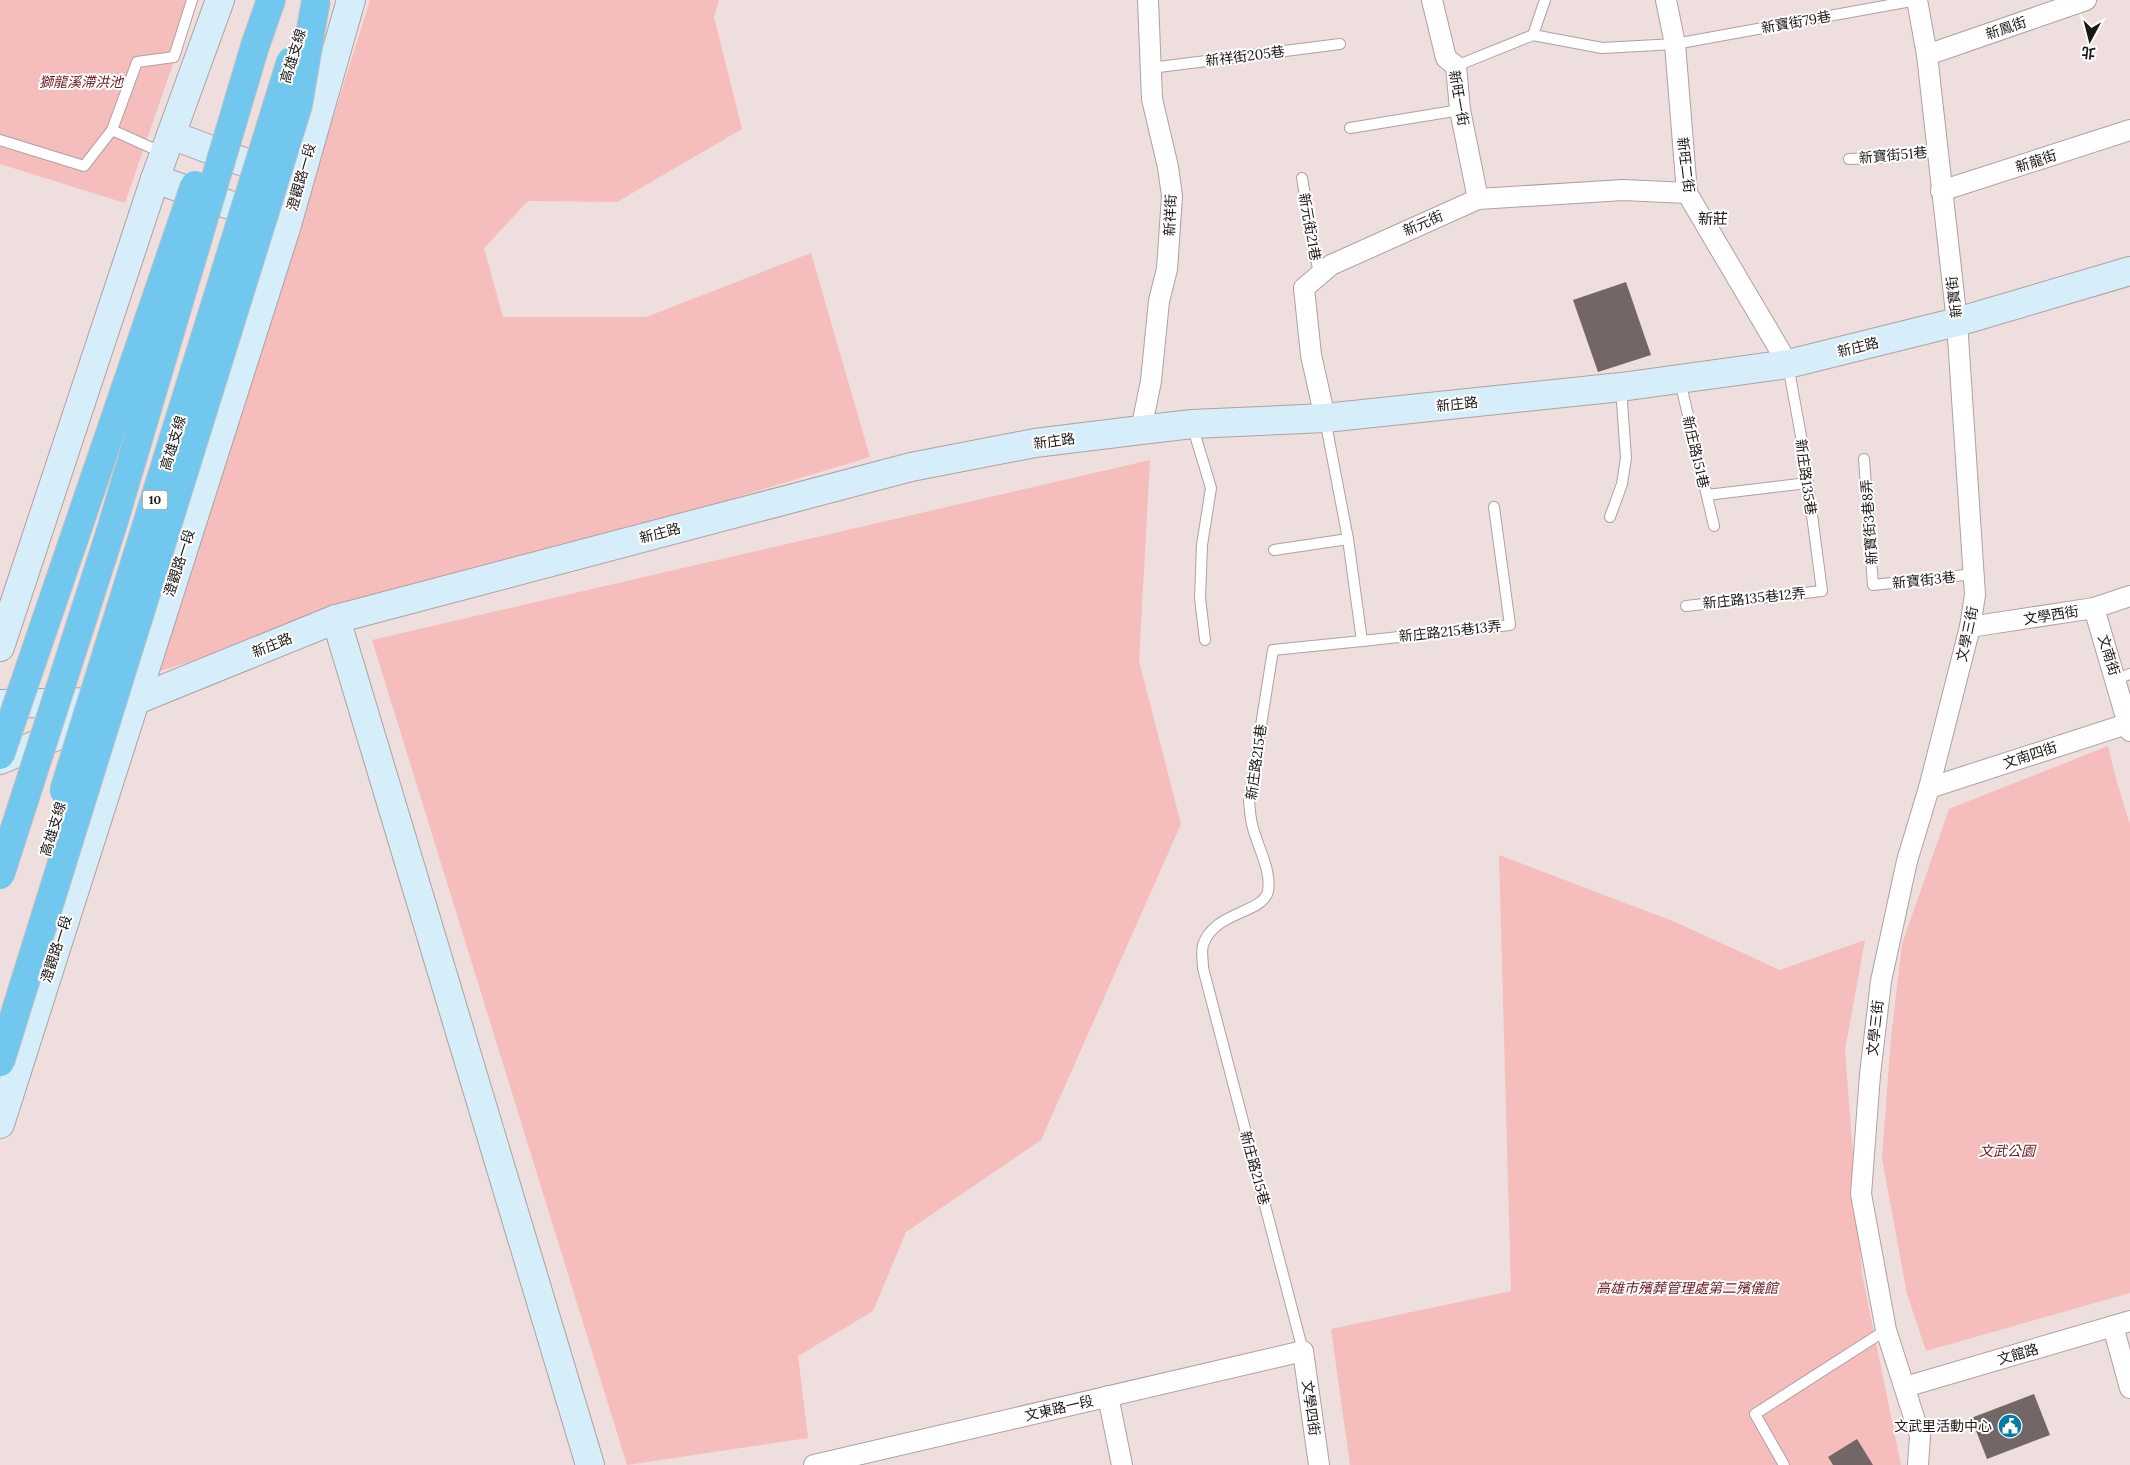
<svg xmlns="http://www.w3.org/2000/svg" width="2130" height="1465" viewBox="0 0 2130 1465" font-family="Lora,'Noto Sans TC',serif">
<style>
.green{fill:#f5bdbb}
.building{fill:#736666}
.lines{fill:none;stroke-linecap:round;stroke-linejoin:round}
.lane-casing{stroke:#afa1a0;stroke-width:12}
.street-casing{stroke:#afa1a0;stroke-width:22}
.secondary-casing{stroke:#afa1a0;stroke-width:30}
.highway-casing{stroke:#c4c3c3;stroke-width:30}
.lane{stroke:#fff;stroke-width:10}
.street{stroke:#fff;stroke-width:20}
.secondary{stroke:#d5eefa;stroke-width:28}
.highway{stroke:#72c7ee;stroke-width:28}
.highway-bridge-casing{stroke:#c4c3c3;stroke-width:30;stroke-linecap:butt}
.highway-bridge{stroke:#72c7ee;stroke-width:28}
.labels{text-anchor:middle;stroke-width:4;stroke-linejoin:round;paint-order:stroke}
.shield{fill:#fff;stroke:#605d5d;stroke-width:1}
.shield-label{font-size:12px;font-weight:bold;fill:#1c1717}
.street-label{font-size:14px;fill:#1c1717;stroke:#fff}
.park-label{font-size:14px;font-style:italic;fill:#6d1820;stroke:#fff}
.poi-label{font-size:14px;fill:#1c1717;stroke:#fff;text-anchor:end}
.neighbourhood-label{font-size:15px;fill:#1c1717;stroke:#fff}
</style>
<rect width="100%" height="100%" fill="#eedfde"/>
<g class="green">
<polygon points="0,0 195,0 125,203 0,164"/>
<polygon points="370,0 719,0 714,17 742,129 617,202 528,201 484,248 503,317 646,317 811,253 870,457 160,671"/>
<polygon points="1150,460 1139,661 1181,824 1041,1140 906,1232 873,1311 798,1356 808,1438 627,1465 372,640"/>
<polygon points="2108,746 2117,782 2130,825 2130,1293 1926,1351 1907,1294 1882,1158 1891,1038 1902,944 1949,809"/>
<polygon points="1499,855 1675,922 1780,970 1865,940 1845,1050 1862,1274 1901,1465 1350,1465 1331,1329 1511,1291"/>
</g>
<g class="building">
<polygon points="1626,282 1651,355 1598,372 1573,300"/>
<polygon points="2034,1394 2050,1435 1987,1459 1971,1418"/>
<polygon points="1857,1439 1873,1465 1833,1465 1828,1457"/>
</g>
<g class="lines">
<g class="lane-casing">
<g id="lane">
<polyline points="1533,35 1545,0"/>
<polyline points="1456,66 1533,35 1602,48 1675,44 1917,0"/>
<polyline points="1151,68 1340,44"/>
<polyline points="1350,128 1460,110"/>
<polyline points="112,130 137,62 174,57 192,0"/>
<polyline points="0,140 84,166 112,130 163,153"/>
<polyline points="1849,159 1876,158 1937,151"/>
<polyline points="1302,178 1319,275"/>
<polyline points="1680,381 1714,526"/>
<polyline points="1192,425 1211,488 1202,545 1200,598 1205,640"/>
<polyline points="1864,459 1873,585 1974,574"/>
<polyline points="1707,495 1807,483"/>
<polyline points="1610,517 1622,484 1626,458 1621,388"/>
<polyline points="1274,550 1348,539"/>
<polyline points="1686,606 1822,591 1803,447 1788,365"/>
<polyline points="1362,641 1510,625 1494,507"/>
<polyline points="2117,679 2130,674"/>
<path d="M1303 1351 1203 968C1203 961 1201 951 1203 945 1214 911 1263 914 1268 891 1272 870 1256 844 1252 824 1250 816 1250 809 1249 801L1273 650 1362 641 1348 539 1325 419"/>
<polyline points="1784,1465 1755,1414 1886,1330"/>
</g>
</g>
<g class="street-casing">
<g id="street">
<polyline points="1432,0 1446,58 1456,66 1460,110 1478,199"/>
<polyline points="1666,0 1675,44 1687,193 1788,364"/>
<polyline points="1917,0 1927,55 1957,322 1975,595 1970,627 1929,788 1907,861 1881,981 1870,1075 1861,1194 1886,1330 1920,1436 1918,1465"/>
<polyline points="1927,55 2086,0"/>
<polyline points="1941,191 2130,130"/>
<polyline points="1325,418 1311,355 1304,288 1331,265 1478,199 1623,190 1687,193"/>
<polyline points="1141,430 1151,381 1159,301 1167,269 1172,196 1168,167 1152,99 1148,0"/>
<polyline points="2094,608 2130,731"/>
<polyline points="1970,627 2094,608 2130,596"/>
<polyline points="1929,788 2130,723"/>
<polyline points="2113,1326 2130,1388"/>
<polyline points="1905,1387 2130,1321"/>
<polyline points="1108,1396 1122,1465"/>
<polyline points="814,1465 1303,1351 1319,1465"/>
</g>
</g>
<g class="secondary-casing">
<g id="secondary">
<polyline points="171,135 279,175"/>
<polyline points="155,179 267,218"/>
<polyline points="336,619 590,1465"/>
<polyline points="0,647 155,179 220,0"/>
<polyline points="0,704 134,701 336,619 911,467 1035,443 1141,430 1192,424 1325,418 1621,387 1788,364 1957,322 2130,271"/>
<polyline points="0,760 101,717"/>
<polyline points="0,1124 287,225 351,0"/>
</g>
</g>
<g class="highway-casing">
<polyline id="highway" points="255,46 271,0"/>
</g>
<use href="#lane" class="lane"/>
<use href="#street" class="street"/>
<use href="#secondary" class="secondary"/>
<use href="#highway" class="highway"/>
<g class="highway-bridge-casing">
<g id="highway-bridge">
<polyline points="0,755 195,185"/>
<polyline points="64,791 291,61"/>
<polyline points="0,875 112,527 255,46"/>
<polyline points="0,1062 298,105 316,0"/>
</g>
</g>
<use href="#highway-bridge" class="highway-bridge"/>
</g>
<defs>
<g id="civic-disc" transform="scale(1.25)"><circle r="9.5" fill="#037ca3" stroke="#fff"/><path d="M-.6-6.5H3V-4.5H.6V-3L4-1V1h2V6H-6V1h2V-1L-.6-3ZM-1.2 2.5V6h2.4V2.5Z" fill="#fff"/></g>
</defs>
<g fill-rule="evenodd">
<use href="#civic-disc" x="2010" y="1426"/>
</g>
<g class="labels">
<rect class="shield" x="142.5" y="490.5" width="25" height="19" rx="4"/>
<g class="shield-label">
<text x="155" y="504">10</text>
</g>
<g class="street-label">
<text transform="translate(1796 22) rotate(-10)" y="5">新寶街79巷</text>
<text transform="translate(2006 28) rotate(-19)" y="5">新鳳街</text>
<text transform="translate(293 56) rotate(-73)" y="5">高雄支線</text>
<text transform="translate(1245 56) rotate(-7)" y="5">新祥街205巷</text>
<text transform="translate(1459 98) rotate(80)" y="5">新旺一街</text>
<text transform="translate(1893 155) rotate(-5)" y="5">新寶街51巷</text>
<text transform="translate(2036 161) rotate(-18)" y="5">新龍街</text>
<text transform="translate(1686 165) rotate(83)" y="5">新旺二街</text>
<text transform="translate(301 177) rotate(-74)" y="5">澄觀路一段</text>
<text transform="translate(1170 215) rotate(-88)" y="5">新祥街</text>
<text transform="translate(1423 223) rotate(-24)" y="5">新元街</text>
<text transform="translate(1310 227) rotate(80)" y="5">新元街21巷</text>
<text transform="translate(1954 297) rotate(-97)" y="5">新寶街</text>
<text transform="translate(1858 347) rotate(-14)" y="5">新庄路</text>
<text transform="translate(1457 404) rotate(-6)" y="5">新庄路</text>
<text transform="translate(1054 441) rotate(-8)" y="5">新庄路</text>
<text transform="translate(173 443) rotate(-73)" y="5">高雄支線</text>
<text transform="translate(1696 452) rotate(77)" y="5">新庄路151巷</text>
<text transform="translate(1806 477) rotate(82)" y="5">新庄路135巷</text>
<text transform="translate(1869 522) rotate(-94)" y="5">新寶街3巷8弄</text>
<text transform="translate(660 533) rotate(-15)" y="5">新庄路</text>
<text transform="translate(179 563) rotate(-72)" y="5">澄觀路一段</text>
<text transform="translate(1924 580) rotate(-6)" y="5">新寶街3巷</text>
<text transform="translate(1754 598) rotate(-6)" y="5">新庄路135巷12弄</text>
<text transform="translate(2051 615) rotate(-9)" y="5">文學西街</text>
<text transform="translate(1450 631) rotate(-6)" y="5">新庄路215巷13弄</text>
<text transform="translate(1967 634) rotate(-78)" y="5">文學三街</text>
<text transform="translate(272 645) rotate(-22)" y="5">新庄路</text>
<text transform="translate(2109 655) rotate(73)" y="5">文南街</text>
<text transform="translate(2030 755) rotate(-18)" y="5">文南四街</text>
<text transform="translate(1256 762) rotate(-82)" y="5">新庄路215巷</text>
<text transform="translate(53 829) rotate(-73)" y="5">高雄支線</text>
<text transform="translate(56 949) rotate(-72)" y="5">澄觀路一段</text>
<text transform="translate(1875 1028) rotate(-84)" y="5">文學三街</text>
<text transform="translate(1255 1168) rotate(75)" y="5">新庄路215巷</text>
<text transform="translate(2018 1354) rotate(-16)" y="5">文館路</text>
<text transform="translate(1059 1408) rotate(-13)" y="5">文東路一段</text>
<text transform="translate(1311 1408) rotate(82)" y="5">文學四街</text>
</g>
<g class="park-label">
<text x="81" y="87">獅龍溪滯洪池</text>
<text x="2007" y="1156">文武公園</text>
<text x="1687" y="1293">高雄市殯葬管理處第二殯儀館</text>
</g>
<g class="poi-label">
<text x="1992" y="1431">文武里活動中心</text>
</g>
<g class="neighbourhood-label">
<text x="1713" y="224">新莊</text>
</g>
</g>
<g transform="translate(2090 40) rotate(187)" stroke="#ffffff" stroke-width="4" paint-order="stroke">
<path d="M0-4L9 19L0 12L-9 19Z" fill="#1c1717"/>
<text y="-8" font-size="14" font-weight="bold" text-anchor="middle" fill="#1c1717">北</text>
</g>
</svg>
